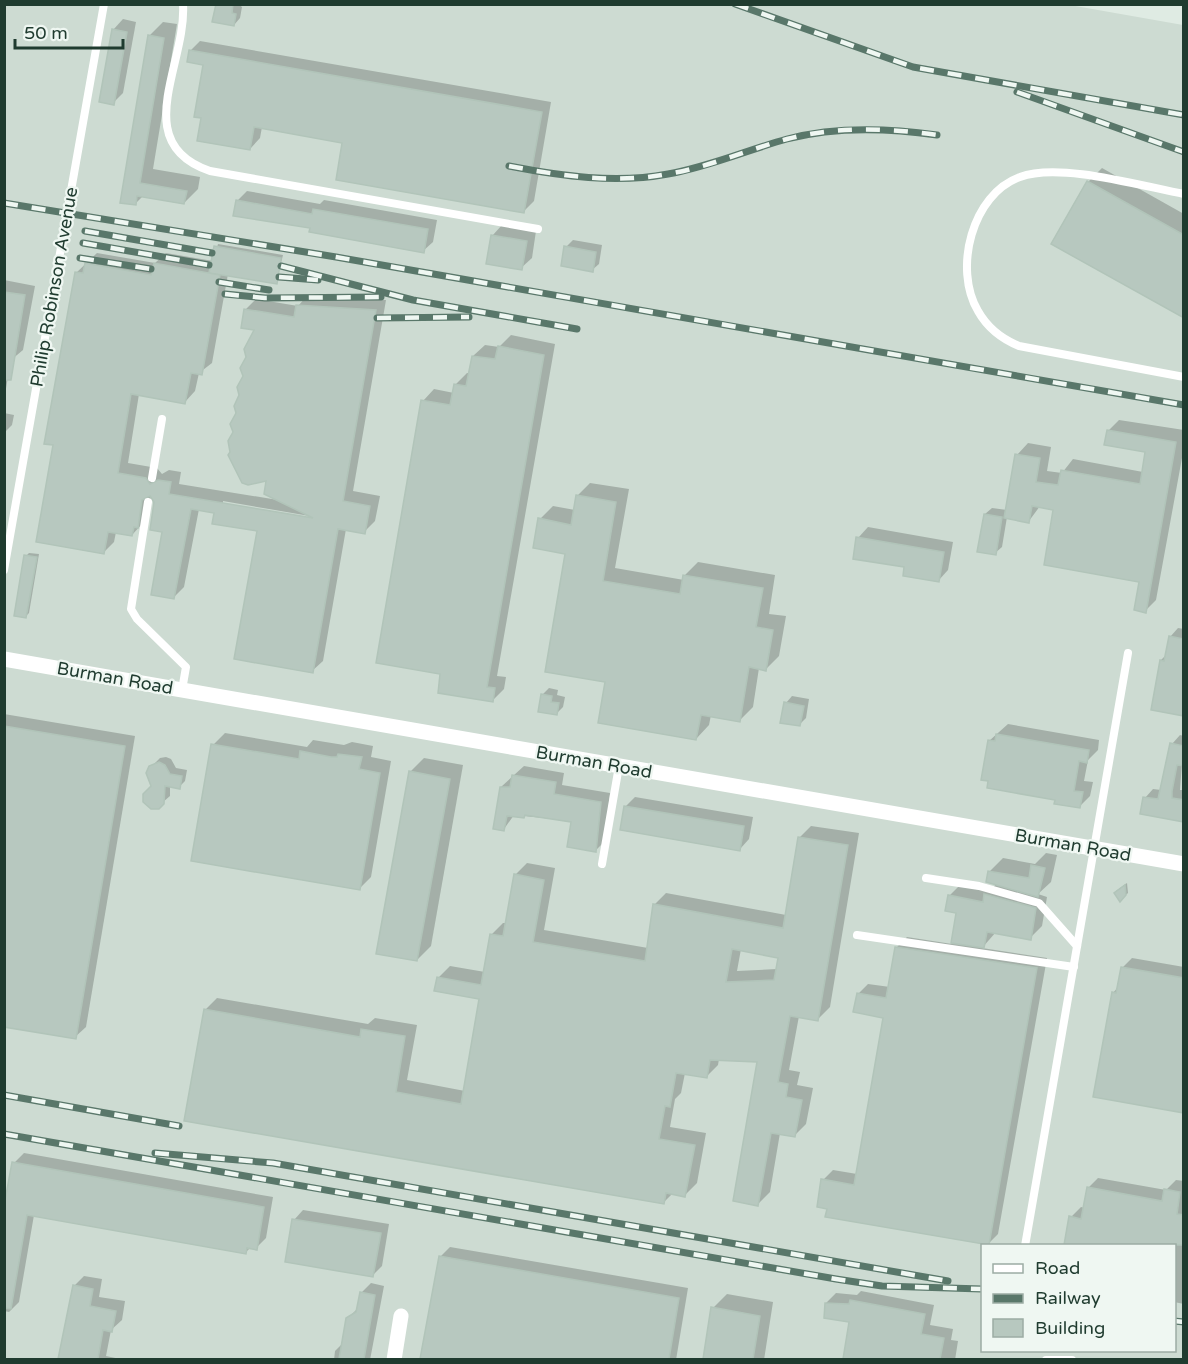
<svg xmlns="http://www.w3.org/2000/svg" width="1188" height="1364" viewBox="0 0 1188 1364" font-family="'Varela Round',sans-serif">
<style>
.built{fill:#cddbd2;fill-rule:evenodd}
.shadow{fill:#0003;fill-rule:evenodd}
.building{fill:#b7c8bf;stroke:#b1c4b9;stroke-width:1.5;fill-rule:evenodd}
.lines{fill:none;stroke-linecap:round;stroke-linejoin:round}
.service{stroke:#fff;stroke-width:8}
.minor{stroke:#fff;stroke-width:15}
.rail-casing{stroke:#59776a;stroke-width:7}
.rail{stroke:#eff7f2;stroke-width:4.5;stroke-dasharray:14;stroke-linecap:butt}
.labels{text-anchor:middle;stroke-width:4.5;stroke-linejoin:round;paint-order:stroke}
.street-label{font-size:18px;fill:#1f3b2f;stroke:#eff7f2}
</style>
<rect width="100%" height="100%" fill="#dfebe3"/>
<path class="built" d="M1064 4 1183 25V1359L5 1360V5ZM982 1246H1174V1350H982Z"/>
<g class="shadow">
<polygon points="217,4 238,4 242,7 240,18 234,25"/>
<polygon points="123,19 136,22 123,93 113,103 113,30"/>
<polygon points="163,22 177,24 153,169 200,177 198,189 184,203 143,196 135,204 149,36"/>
<polygon points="200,41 551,102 534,201 524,211 344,142 262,127 260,138 250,149 203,117 205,64 190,51"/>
<polygon points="1102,168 1184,214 1184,317 1088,182"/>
<polygon points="247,191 320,204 324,200 437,220 433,242 423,251 312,227 237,201"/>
<polygon points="502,225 536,231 532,258 521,268 492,236"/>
<polygon points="573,240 602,245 599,264 592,270 566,247"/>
<path d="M218 244 283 255 276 283 228 274 212 363 199 373 195 391 185 402 139 394 128 463 157 468 162 474 169 470 181 472 179 484 278 500 268 479 235 433 248 357 256 329 245 310 256 299 298 306 308 295 386 300 353 491 380 496 375 521 364 532 346 529 323 661 312 671 259 530 215 512 199 509 184 587 174 597 164 531 151 496 148 516 142 524 132 535 116 532 114 542 103 553 55 444 76 273 97 253 155 263 166 253 213 261ZM223 501 321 518 320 520 223 504Z"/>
<polygon points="4,280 35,286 23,350 11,360 4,400"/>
<polygon points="511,335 555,344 497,676 506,677 504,689 492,701 442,673 423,401 434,389 454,393 455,385 467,373 470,373 473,356 485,345 499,347"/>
<polygon points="4,413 14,415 12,425 4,433"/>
<polygon points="1119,420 1184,430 1184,447 1156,600 1145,611 1140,580 1055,509 1040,506 1029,521 1007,517 1002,547 995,553 985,514 992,508 1007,510 1017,455 1028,443 1051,447 1047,471 1062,473 1073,459 1143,472 1147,451 1108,431"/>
<polygon points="590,483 629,489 615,568 684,580 685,575 698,562 775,575 769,614 786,616 779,656 766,669 759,668 753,707 740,720 711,715 709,725 696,739 607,681 567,553 540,519 553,506 575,510 577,496"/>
<polygon points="868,527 953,542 948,570 938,581 906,566 858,538"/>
<polygon points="29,553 39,554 29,613 26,616 26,556"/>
<polygon points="1178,628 1184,629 1184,714 1161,660 1167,654 1170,637"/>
<polygon points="549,688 558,690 557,695 565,697 563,707 557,713 542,695"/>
<polygon points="792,696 809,699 806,718 799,725 786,703"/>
<polygon points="4,714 135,736 86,1027 75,1037 4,1025"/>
<polygon points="1008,724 1099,740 1098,750 1088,760 1084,781 1093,782 1090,796 1079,807 1057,799 989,741"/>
<polygon points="225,733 307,747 313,740 344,745 352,742 373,746 371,757 391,761 371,877 359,889 213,745"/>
<polygon points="1180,735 1184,736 1180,790 1184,790 1184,819 1145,798 1153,789 1161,790 1172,744"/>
<polygon points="166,757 171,759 176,768 187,770 185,781 179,787 170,786 170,796 163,802 153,786 153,765 160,758"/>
<polygon points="424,758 463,765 431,946 417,960 410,772"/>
<polygon points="524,766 564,773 562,785 610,793 605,841 596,850 573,821 514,815 504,829 501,787"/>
<polygon points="635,797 753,817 749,839 740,849 625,807"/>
<path d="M811 826 859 833 830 1007 818 1019 799 1016 789 1070 800 1072 797 1085 813 1088 806 1124 794 1136 780 1133 770 1192 758 1204 759 1061 719 1059 718 1065 706 1077 685 1073 681 1093 675 1099 670 1127 706 1133 697 1183 685 1195 673 1193 663 1203 186 1120 205 1010 217 998 368 1024 375 1018 417 1025 407 1080 465 1091 480 998 438 978 450 966 485 972 492 934 503 923H507L515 875 527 863 555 868 544 930 648 948 654 905 666 893 786 915 799 838ZM741 949 779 957 777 969 737 971Z"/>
<polygon points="1046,853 1057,855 1051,882 1038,894 1047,897 1042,926 1030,938 996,932 982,948 1047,958 998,1234 988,1244 829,1207 823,1180 833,1170 857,1174 885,1016 858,994 868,984 890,987 897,947 907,937 952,944 958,912 949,896 961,884 991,890 997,883 990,871 1003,858 1035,864"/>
<polygon points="1127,883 1128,893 1120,900 1116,896 1116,891"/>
<polygon points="1132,958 1184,967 1184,1112 1113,993 1118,987 1122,968"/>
<polygon points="24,1153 273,1197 266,1238 256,1248 251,1247 246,1252 34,1215 19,1302 9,1312 4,1311 4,1215 14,1163"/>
<polygon points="1098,1178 1166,1190 1176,1180 1184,1181 1184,1304 1174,1302 1174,1246 1065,1246 1071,1217 1081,1207 1085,1208 1088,1188"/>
<polygon points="303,1210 389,1224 382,1266 373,1275 294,1220"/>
<polygon points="450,1247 688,1288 676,1360 423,1360 440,1257"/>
<polygon points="84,1276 102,1279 99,1297 125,1301 122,1320 111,1330 106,1356 125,1360 61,1360 74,1286"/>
<polygon points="371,1283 384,1286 370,1360 334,1360 335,1351 343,1343 347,1319 358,1308 361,1293"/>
<polygon points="861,1291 934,1305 930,1325 953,1329 951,1340 958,1341 955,1360 844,1360 851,1321 826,1303 836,1293 857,1295"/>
<polygon points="727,1294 773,1302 764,1360 704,1360 713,1308"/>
</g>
<g class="building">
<polygon points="216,4 233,4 232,13 236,14 234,26 212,22"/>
<polygon points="112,29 127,32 114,105 99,102"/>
<polygon points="148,35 164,38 140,183 187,191 184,204 137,196 136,205 120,203"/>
<polygon points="189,50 542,112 524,213 336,180 342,143 254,127 250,150 197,141 201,118 194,117 203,65 187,62"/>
<polygon points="1087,181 1184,235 1184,318 1051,244"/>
<polygon points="236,200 312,214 313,209 428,229 424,253 309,232 310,228 233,216"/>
<polygon points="491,235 527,241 522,270 486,264"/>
<polygon points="214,246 281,258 277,284 209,273"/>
<polygon points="564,246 596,252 593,272 561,266"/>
<polygon points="85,263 151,275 154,263 220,275 202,375 191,373 185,404 131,394 118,473 146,478 150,484 158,480 171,482 169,494 313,518 264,494 266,481 248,485 242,483 228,455 230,452 228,441 233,432 230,424 236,413 234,406 239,395 237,387 243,376 240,368 246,357 244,349 254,330 241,328 244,309 294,317 296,305 376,310 343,501 370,506 365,534 338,529 313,673 234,659 257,531 212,524 214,513 191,509 174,599 151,595 162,532 150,530 154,502 150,496 142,500 138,528 134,527 132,536 108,532 104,554 36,542 53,445 44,444 52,400 75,272 83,273"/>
<polygon points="4,292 25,295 11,380 4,380"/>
<polygon points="498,346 544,355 487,687 495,688 493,702 438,693 440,674 376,663 421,400 450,405 454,384 466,386 472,356 495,359"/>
<polygon points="1107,430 1176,442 1146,613 1134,610 1139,582 1044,565 1053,510 1032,506 1029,523 1004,518 1015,454 1040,458 1036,482 1058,485 1061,470 1140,484 1145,452 1104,445"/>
<polygon points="576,495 616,502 603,581 680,594 683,575 763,588 756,627 773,630 766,671 749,667 740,722 701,715 696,740 598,723 605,682 545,672 565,554 533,548 538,518 571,525"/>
<polygon points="984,514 1002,517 996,555 977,552"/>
<polygon points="856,537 944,552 939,582 903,576 904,567 853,559"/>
<polygon points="24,555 37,557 26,618 14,616"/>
<polygon points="1169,636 1184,639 1184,716 1151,710 1160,660 1164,661"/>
<polygon points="541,694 552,696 551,702 559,703 557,715 538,712"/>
<polygon points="784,702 804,706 800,726 780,723"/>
<polygon points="4,726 125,746 76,1039 4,1027"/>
<polygon points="996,734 1089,750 1087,763 1079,761 1074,791 1083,792 1080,808 1054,804 1055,800 987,788 988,781 981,780 988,740 995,741"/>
<polygon points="1170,743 1184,746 1184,766 1177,765 1172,791 1172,798 1184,800 1184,822 1140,814 1143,797 1158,799"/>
<polygon points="211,744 299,759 300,751 331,757 337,757 338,754 362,757 359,769 380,773 360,890 191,861"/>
<polygon points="159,762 165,765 170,774 182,776 180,789 165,786 164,804 159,809 151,809 143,802 143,794 151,786 146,773 149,766"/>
<polygon points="409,771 450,779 417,961 376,954"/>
<polygon points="512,775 556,782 554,794 601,802 596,852 567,847 571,822 525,815 524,818 507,816 504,831 493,829 500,787 510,787"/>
<polygon points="624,806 744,826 740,851 620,830"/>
<path d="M798 837 848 845 818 1021 790 1016 778 1082 788 1084 786 1097 802 1100 795 1137 771 1133 758 1206 733 1201 757 1062 710 1060 707 1078 676 1073 670 1107 665 1106 659 1139 695 1145 685 1197 666 1193 664 1204 184 1121 204 1009 360 1037 361 1029 405 1036 396 1092 461 1104 479 999 434 991 437 977 481 985 490 934 503 936 514 874 544 880 533 942 645 961 653 904 783 928ZM732 949 778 958 774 980 726 982Z"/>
<polygon points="1031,865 1045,868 1038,897 986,882 988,871 1029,878"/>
<polygon points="1125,885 1126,895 1120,902 1114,893"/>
<polygon points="984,894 1036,908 1031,940 987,932 984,948 951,943 956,913 945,911 948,895 983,902"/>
<polygon points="895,947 1037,968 989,1245 825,1217 827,1209 817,1207 821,1179 854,1185 883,1018 853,1012 857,993 886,998"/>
<polygon points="1121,967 1184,978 1184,1113 1093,1097 1112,992 1116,993"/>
<polygon points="12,1162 264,1207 257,1250 247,1248 246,1254 27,1215 11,1309 4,1308 4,1206"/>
<polygon points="1087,1187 1162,1201 1164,1189 1180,1192 1177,1214 1184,1215 1184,1245 1064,1245 1069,1216 1081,1219"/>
<polygon points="292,1219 381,1233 373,1277 285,1262"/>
<polygon points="439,1256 679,1298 669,1359 420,1359"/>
<polygon points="73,1285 93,1289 90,1306 116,1311 112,1332 103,1330 98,1359 58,1359"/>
<polygon points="360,1292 375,1295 364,1359 339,1359 346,1318 356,1312"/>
<polygon points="850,1300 925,1314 921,1334 944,1338 940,1359 843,1359 849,1322 824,1318 825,1303 849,1304"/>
<polygon points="711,1307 760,1316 753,1359 703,1359"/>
</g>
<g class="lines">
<g class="service">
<path d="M183 4C187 64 128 143 210 171L538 229"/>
<path d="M1184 194C1141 186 1059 162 1020 177 972 194 953 269 978 311 987 327 1002 339 1019 346L1184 377"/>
<polyline points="152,478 162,419"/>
<polyline points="148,502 131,609 137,619 186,667 182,690"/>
<polyline points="4,570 104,4"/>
<polyline points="602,864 619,766"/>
<polyline points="926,878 979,886 1039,903 1077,946"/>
<polyline points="857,935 1074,967"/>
<polyline points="1025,1246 1128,653"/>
<polyline points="1046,1360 1072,1360"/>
</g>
<g class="minor">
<polyline points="4,659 1184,864"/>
<polyline points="394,1360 401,1316"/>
</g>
<g class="rail-casing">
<g id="rail">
<polyline points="735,4 913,67 1184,115"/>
<polyline points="1017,92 1184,152"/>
<path d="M509 166C562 176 615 184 668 174 709 167 747 150 787 139 836 126 887 128 937 135"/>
<polyline points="4,203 336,257 1184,405"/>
<polyline points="85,231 212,253"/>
<polyline points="83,243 209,265"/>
<polyline points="80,258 151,269"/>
<polyline points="281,266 413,300 577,329"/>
<polyline points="279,277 318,280"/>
<polyline points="219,282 269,290"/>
<polyline points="225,294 265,298 381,297"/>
<polyline points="377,318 469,317"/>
<polyline points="4,1095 179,1126"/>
<polyline points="4,1134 836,1279 882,1286 982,1289"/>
<polyline points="155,1153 273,1163 948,1281"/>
<polyline points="1174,1321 1184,1322"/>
</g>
</g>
<use href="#rail" class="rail"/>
</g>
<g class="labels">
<g class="street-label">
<text transform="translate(54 287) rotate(-80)" y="6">Philip Robinson Avenue</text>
<text transform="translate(115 678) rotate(10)" y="6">Burman Road</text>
<text transform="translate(594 762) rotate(10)" y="6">Burman Road</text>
<text transform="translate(1073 845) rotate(10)" y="6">Burman Road</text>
</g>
</g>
<rect width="1188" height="1364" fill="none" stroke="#1f3b2f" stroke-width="12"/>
<rect x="981" y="1244" width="195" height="108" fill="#eff7f2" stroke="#9caca4" stroke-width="1.5"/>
<rect x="993" y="1264" width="30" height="9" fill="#ffffff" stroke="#9caca4" stroke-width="1.5"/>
<text x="1035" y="1274" font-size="18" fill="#1f3b2f">Road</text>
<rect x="993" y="1294" width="30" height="9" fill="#59776a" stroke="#9caca4" stroke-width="1.5"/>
<text x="1035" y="1304" font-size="18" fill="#1f3b2f">Railway</text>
<rect x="993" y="1319" width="30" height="18" fill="#b7c8bf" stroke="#9caca4" stroke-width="1.5"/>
<text x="1035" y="1334" font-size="18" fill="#1f3b2f">Building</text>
<path d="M15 39v9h108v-9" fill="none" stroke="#1f3b2f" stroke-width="3"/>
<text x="24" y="39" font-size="18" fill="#1f3b2f" stroke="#eff7f2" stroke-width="4.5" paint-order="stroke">50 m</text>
</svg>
